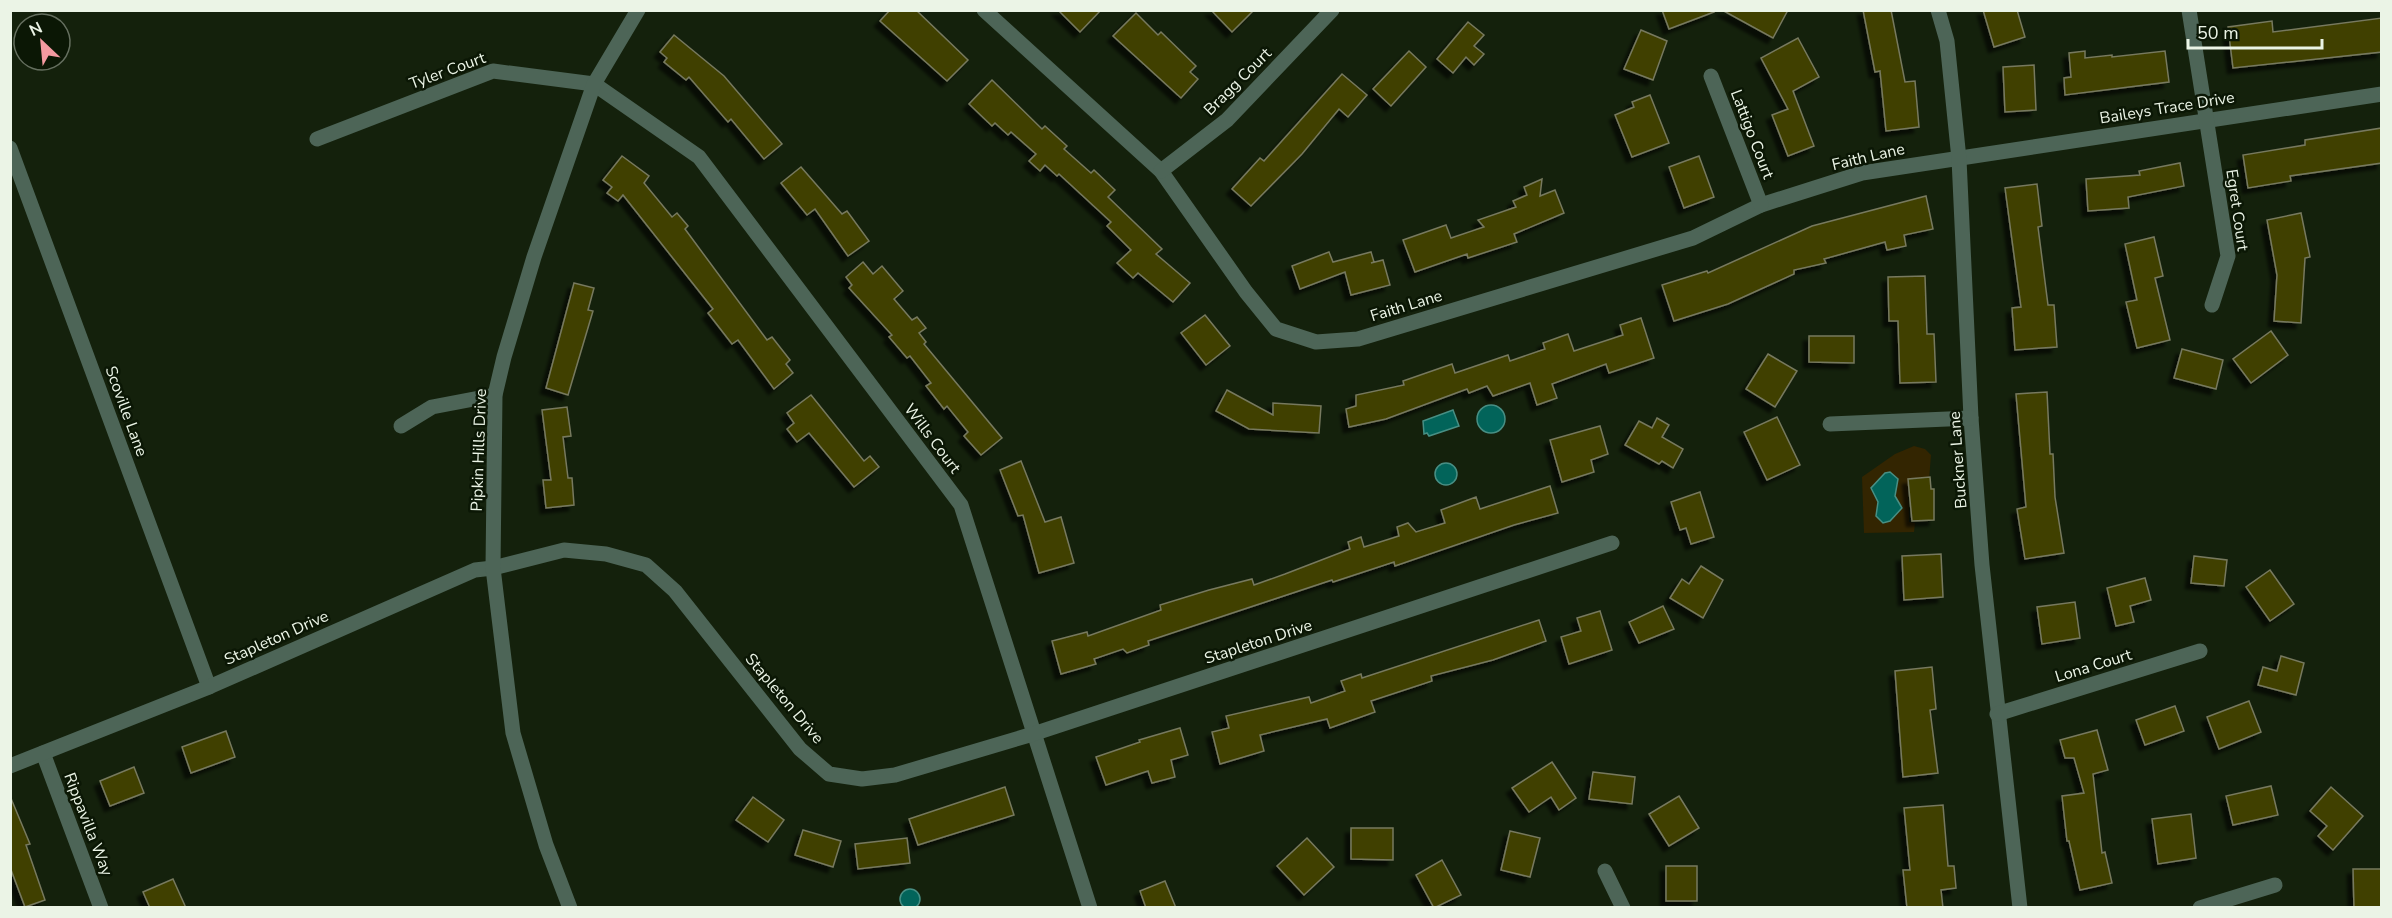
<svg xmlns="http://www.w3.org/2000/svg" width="2392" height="918" viewBox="0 0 2392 918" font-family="'Nunito Sans',sans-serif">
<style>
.green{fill:#332501}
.water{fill:#02645a;stroke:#488f84;stroke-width:1.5}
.building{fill:#3f4000;stroke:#77795e;stroke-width:1.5;filter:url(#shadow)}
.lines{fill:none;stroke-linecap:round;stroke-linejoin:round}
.street{stroke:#4d6557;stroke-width:15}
.labels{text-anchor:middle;stroke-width:5;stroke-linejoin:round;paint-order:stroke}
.street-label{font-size:16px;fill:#ebf4e6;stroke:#0b1705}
</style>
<defs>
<filter id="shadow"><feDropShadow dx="-5.5" dy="5.5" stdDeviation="1.5" flood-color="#0009"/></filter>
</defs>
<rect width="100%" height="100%" fill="#14210c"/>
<polygon class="green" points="1914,446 1925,449 1931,455 1929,480 1908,480 1909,522 1915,523 1914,532 1864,533 1862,477 1895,454"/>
<g class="water">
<circle cx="1491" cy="419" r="14"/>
<polygon points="1453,410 1459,426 1429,436 1427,433 1424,434 1423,421"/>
<circle cx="1446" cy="474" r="11"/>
<polygon points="1890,472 1898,479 1895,496 1902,508 1890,521 1883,523 1876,516 1878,502 1871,488 1885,473"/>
<circle cx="910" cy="899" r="10"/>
</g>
<g class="building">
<polygon points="890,10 916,10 968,60 947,81 880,21"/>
<polygon points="1058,10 1101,10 1080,32"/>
<polygon points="1211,10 1254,10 1232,32"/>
<polygon points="1662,10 1713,10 1714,12 1669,29"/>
<polygon points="1722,10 1788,10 1773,38"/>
<polygon points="1863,10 1891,10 1905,82 1915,81 1919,127 1886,131 1880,71 1875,72"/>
<polygon points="1983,10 2017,10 2025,37 1994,47"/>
<polygon points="1136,13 1158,35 1161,32 1196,66 1190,72 1198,79 1181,98 1113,36"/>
<polygon points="2382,18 2382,52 2233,68 2228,27 2272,21 2273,32"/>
<polygon points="1468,22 1484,35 1474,46 1484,54 1474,65 1466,57 1453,73 1437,59"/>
<polygon points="1641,30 1667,41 1653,80 1624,69"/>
<polygon points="674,35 724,76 782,144 764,159 731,119 728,122 689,77 686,80 664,62 667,58 660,52"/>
<polygon points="1798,38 1819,77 1793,91 1814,146 1788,156 1772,115 1788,109 1761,58"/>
<polygon points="1409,51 1426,67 1391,106 1373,89"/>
<polygon points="2085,51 2085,58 2112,55 2112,57 2165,51 2169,82 2065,95 2064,78 2071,77 2069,53"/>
<polygon points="2034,65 2036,110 2005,112 2003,67"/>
<polygon points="1342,74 1367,95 1348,117 1339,109 1302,154 1251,206 1232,189 1260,158 1264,161"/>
<polygon points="992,80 1042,129 1045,126 1067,146 1064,149 1091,173 1094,170 1115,190 1108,197 1162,249 1156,254 1190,283 1173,302 1138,273 1133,278 1117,263 1131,250 1107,226 1111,222 1059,174 1057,176 1045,165 1040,171 1029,161 1036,154 1011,132 1008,135 995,123 992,126 969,104"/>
<polygon points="1650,95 1669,143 1632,157 1615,115 1634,107 1632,102"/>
<polygon points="2382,128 2382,163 2290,176 2291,181 2248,188 2243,155 2305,145 2305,140"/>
<polygon points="622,156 649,176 644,183 672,217 677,213 688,226 685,229 767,340 772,337 790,360 786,364 793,373 774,389 738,340 732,344 708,313 713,309 623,195 618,201 607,193 612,187 603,180"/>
<polygon points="1699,156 1714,197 1684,208 1669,167"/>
<polygon points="2180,163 2184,186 2128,197 2129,208 2088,211 2086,179 2140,175 2139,171"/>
<polygon points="801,167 842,214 847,211 869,241 848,256 815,209 807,215 781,183"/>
<polygon points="1542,179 1540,196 1555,190 1564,213 1514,234 1517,242 1468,258 1467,254 1415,272 1403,240 1446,225 1451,238 1484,227 1478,220 1516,207 1513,201 1527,195 1524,187"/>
<polygon points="2037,184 2042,226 2038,227 2048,305 2054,305 2057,347 2015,350 2012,308 2021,307 2005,188"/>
<polygon points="1926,196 1933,229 1904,235 1906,246 1887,250 1885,242 1824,259 1826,263 1794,270 1794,274 1728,304 1674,321 1662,285 1707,271 1708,273 1812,226"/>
<polygon points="2301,213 2310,257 2305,258 2301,323 2274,321 2277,275 2267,220"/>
<polygon points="2154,237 2163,276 2155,278 2170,340 2137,348 2126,302 2137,300 2125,244"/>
<polygon points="1329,252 1333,262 1371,252 1374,262 1371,263 1383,260 1390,285 1351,295 1345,272 1300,289 1292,266"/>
<polygon points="863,262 873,274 882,266 903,291 894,299 912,320 917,317 926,328 919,333 926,342 924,344 1002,438 981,455 964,436 968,432 947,406 944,409 926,386 931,383 910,356 907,358 889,337 892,335 849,288 852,285 846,277"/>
<polygon points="1925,276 1927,334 1934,334 1936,382 1900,383 1898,321 1889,321 1888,277"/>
<polygon points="574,283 594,288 588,310 593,311 568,395 546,388"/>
<polygon points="1205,315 1230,346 1206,365 1181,333"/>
<polygon points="1641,318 1654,358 1609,373 1606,364 1552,384 1557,398 1537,405 1530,383 1493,396 1487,386 1469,393 1467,389 1386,419 1349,427 1346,409 1356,406 1356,395 1404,385 1403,381 1452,364 1455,373 1508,355 1510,361 1545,349 1543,343 1568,334 1574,351 1623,335 1620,325"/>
<polygon points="2271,331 2288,355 2251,383 2233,359"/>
<polygon points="1809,336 1854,336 1854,363 1809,362"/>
<polygon points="2182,349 2223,360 2216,389 2174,378"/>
<polygon points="1768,354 1797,371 1775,407 1746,389"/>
<polygon points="1227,390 1273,415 1273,403 1321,406 1319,433 1249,429 1216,411"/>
<polygon points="2047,392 2050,454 2053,454 2055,497 2064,553 2025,559 2017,509 2026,507 2016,394"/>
<polygon points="811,395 864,461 870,456 879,467 854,487 809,433 797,442 787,429 794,423 787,413"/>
<polygon points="567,407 571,436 563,437 568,478 572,478 574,505 546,508 543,480 551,480 542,410"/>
<polygon points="1777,417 1800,465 1767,480 1744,432"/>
<polygon points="1657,418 1669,425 1662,437 1683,449 1673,468 1662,461 1659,464 1625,445 1639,421 1652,428"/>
<polygon points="1600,426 1608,454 1591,460 1594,472 1562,482 1550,440"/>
<polygon points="1021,461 1045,522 1061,517 1074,563 1039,573 1023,515 1018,516 1000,470"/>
<polygon points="1930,477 1931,489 1934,489 1934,520 1912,521 1908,479"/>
<polygon points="1550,486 1558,513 1514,525 1395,566 1394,562 1333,582 1332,580 1148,641 1149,645 1127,653 1123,649 1094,659 1096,664 1061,674 1052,641 1087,632 1088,636 1161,610 1160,605 1209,590 1252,579 1254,585 1285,574 1350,549 1348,542 1361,537 1364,547 1399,536 1397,527 1408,523 1416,532 1445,523 1441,510 1476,497 1480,509"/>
<polygon points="1700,492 1714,537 1691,544 1686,528 1680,530 1671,502"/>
<polygon points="1941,554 1943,597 1904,600 1902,556"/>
<polygon points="2194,556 2227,560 2224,586 2191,583"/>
<polygon points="1701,566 1723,580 1703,618 1670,598 1682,579 1689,584"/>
<polygon points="2270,570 2294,604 2270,621 2246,587"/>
<polygon points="2145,578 2151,600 2130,606 2134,622 2116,626 2107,588"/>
<polygon points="2075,602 2080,638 2042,644 2037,607"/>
<polygon points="1663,606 1674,629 1639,643 1629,622"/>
<polygon points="1600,611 1612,650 1569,664 1561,637 1581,631 1577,618"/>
<polygon points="1539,620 1546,641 1493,660 1431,676 1432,681 1371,701 1375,712 1330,728 1327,719 1260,735 1264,751 1220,764 1212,732 1229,728 1226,716 1309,697 1311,703 1345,691 1341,681 1361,674 1362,678"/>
<polygon points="2281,656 2304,663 2296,695 2258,685 2263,667 2277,671"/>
<polygon points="1932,667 1936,709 1930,710 1938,773 1903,777 1895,671"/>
<polygon points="2249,701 2261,732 2219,749 2207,717"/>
<polygon points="2175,706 2184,731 2145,745 2136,720"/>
<polygon points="1180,728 1188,755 1171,760 1175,777 1152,783 1148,771 1106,785 1096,757 1140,742 1139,740"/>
<polygon points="2097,730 2108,770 2093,774 2102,853 2105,852 2112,883 2080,890 2069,841 2067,841 2062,796 2084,793 2074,758 2065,758 2060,740"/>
<polygon points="226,731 235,757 191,773 182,747"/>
<polygon points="1552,762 1576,798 1559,810 1551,797 1529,812 1512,788"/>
<polygon points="134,767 144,793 110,806 100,781"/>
<polygon points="1593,772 1635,777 1632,804 1589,799"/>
<polygon points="2271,786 2278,815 2233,825 2226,796"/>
<polygon points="1005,787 1014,815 918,845 909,819"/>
<polygon points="2331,787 2363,816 2333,850 2318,836 2327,826 2310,811"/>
<polygon points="10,796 30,844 26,845 45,900 25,907 10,867"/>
<polygon points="1679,796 1699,828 1669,846 1649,814"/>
<polygon points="753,797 784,820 768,842 736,820"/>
<polygon points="1943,805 1948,866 1954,866 1956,888 1941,890 1943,908 1907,908 1903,870 1910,870 1904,808"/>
<polygon points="2191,814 2196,858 2158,864 2152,819"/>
<polygon points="1351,828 1393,828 1393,860 1351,859"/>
<polygon points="803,830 841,841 833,867 795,855"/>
<polygon points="1510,831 1540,838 1530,877 1501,870"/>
<polygon points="907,838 910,863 858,869 855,844"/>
<polygon points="1307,838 1334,867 1304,895 1277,866"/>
<polygon points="1442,860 1461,895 1434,908 1416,875"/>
<rect x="1666" y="866" width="31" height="35"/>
<polygon points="2353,869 2382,869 2382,908 2354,908"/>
<polygon points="173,879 186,908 150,908 143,892"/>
<polygon points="1165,881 1176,908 1146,908 1140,891"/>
</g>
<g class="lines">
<g class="street">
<polyline points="984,10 1161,171 1246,292 1276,329 1316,342 1358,339 1693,238 1761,205 1862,173 2382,94"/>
<polyline points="1938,10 1947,41 1959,159 1971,418 1982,565 2020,908"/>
<polyline points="2189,10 2228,256 2212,305"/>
<polyline points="1711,76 1761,205"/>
<polyline points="317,139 493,71 594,84 699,157 961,505 1090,908"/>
<polyline points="10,148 209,687"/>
<polyline points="1161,171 1227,120 1332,10"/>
<polyline points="1830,424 1971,418"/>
<polyline points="401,426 432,407 495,395"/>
<polyline points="1997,714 2200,651"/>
<polyline points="43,753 101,908"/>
<polyline points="10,766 209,687 475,570 493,568 564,550 606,554 646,565 675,591 800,749 829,774 862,779 895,775 1033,734 1612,543"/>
<polyline points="1605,871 1623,908"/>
<polyline points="570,908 546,845 513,733 493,568 495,395 504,357 534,257 594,84 638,10"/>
<polyline points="2200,908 2275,885"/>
</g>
</g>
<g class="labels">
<g class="street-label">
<text transform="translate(447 70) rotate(-20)" y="6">Tyler Court</text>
<text transform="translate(1237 81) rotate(-45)" y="6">Bragg Court</text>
<text transform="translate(2167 107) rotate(-9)" y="6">Baileys Trace Drive</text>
<text transform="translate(1753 134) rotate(69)" y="6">Lattigo Court</text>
<text transform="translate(1868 156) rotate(-13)" y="6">Faith Lane</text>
<text transform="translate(2238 210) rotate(82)" y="6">Egret Court</text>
<text transform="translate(1406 305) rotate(-17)" y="6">Faith Lane</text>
<text transform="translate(127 411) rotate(70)" y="6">Scoville Lane</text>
<text transform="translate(933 438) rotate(53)" y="6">Wills Court</text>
<text transform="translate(478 450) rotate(-88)" y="6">Pipkin Hills Drive</text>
<text transform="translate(1957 460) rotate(-94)" y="6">Buckner Lane</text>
<text transform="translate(276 637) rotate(-24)" y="6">Stapleton Drive</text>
<text transform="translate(1258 641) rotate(-18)" y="6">Stapleton Drive</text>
<text transform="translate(2093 665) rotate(-17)" y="6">Lona Court</text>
<text transform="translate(785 698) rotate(50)" y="6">Stapleton Drive</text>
<text transform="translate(89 824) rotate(69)" y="6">Rippavilla Way</text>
</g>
</g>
<rect width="2392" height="918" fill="none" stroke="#ebf4e6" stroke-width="24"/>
<g transform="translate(42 42) rotate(334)"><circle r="28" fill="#0b1705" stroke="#656f5f" stroke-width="1.5"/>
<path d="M0-4.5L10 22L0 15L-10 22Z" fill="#f49aa1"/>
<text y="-9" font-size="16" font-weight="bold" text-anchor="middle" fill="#ebf4e6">N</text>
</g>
<path d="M2188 39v9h134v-9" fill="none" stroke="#ebf4e6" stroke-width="3"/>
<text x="2197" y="39" font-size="18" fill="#ebf4e6" stroke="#0b1705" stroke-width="4.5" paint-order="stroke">50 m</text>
</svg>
